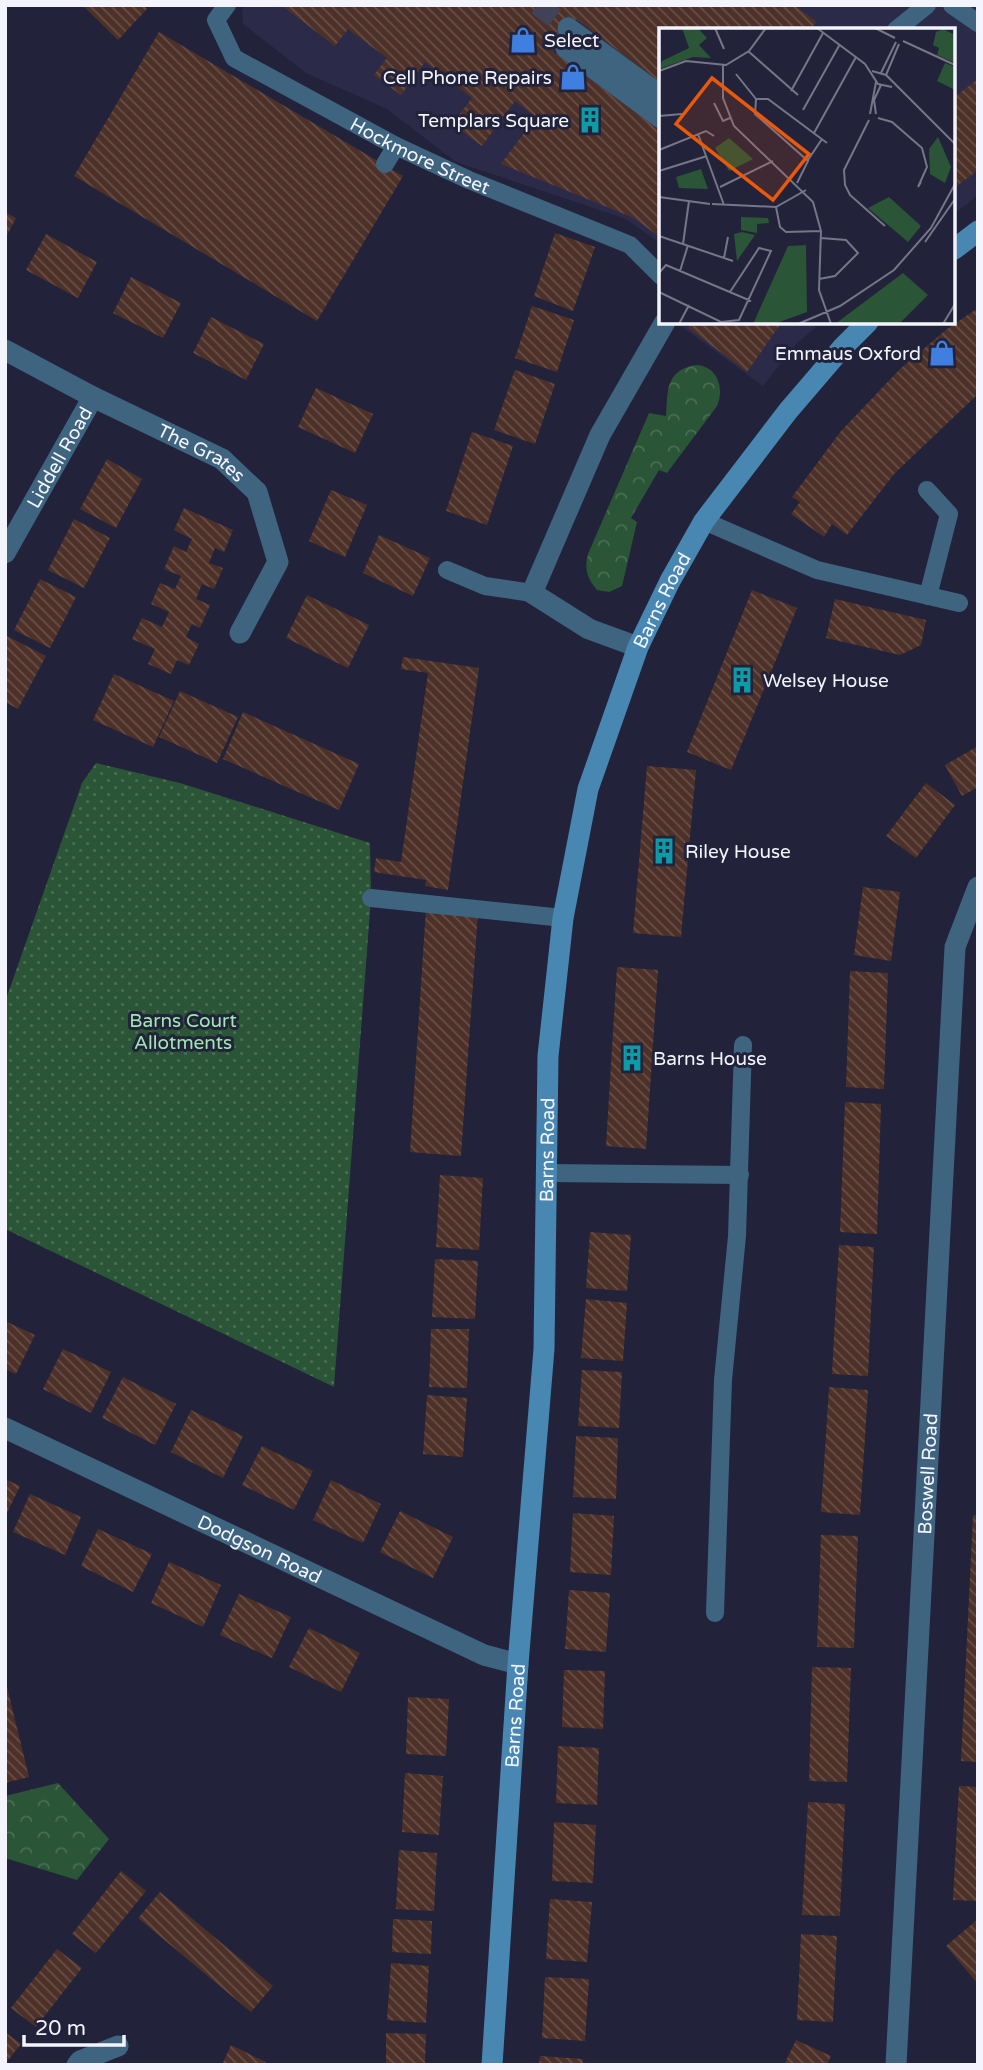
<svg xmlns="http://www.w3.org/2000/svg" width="983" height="2070" viewBox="0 0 983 2070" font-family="'Varela Round',sans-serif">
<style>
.built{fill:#2b2b49}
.park{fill:url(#park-crowns)}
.garden{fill:url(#garden-dots)}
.building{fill:url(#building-back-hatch)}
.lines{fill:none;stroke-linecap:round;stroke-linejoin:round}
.street-tunnel{stroke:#414257;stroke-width:21;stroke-dasharray:21 10;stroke-linecap:butt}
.lane{stroke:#3e647f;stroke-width:18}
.street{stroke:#3e647f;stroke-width:21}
.secondary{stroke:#4787b2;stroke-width:21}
.labels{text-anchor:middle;stroke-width:6;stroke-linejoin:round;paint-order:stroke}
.poi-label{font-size:19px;fill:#f3f4fe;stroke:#22223a;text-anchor:start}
.street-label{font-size:19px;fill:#f3f4fe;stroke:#22223a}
.park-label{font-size:19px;fill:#9ee8af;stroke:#22223a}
.inset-road{fill:none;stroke:#767688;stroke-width:2}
.view{fill:#e8590c;fill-opacity:0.15;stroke:#e8590c;stroke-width:3.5}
.inset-edge{fill:none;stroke:#f3f4fe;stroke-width:3.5}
</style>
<defs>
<pattern id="park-crowns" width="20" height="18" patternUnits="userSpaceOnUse" patternTransform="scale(1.75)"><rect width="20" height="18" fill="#2a5536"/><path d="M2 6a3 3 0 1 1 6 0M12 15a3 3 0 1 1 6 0" fill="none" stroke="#496e54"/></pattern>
<pattern id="garden-dots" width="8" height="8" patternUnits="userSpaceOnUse" patternTransform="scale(1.75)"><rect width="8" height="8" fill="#2a5536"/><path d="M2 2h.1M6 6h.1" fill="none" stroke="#496e54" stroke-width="1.8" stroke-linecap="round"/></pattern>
<pattern id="building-back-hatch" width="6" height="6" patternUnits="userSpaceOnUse" patternTransform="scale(1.75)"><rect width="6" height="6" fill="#4d3128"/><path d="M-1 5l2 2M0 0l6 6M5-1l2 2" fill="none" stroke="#674f48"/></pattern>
</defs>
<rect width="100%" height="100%" fill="#22223a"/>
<g class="built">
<polygon points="242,5 978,5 978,195 953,215 953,30 661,30 661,244 626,219 456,162 387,109 306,73 243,24"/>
<polygon points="679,322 822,322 796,344 763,386 678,324"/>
</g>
<g class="park">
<path d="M695 365C717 365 725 388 717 406L667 473 659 470 631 518 637 522 622 586 609 592 597 590C587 578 584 569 588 554L649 413 666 416C668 391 665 371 695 365Z"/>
<polygon points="58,1783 109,1839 77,1880 5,1858 5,1796"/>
</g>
<polygon class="garden" points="96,763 180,783 370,843 371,898 334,1387 5,1229 5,1002 82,783"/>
<g class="building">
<polygon points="82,5 143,5 147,9 118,40"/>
<polygon points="281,5 794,5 817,22 809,30 661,30 661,83 576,19 552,51 661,131 661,238 634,218 501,164 536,117 515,101 482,146 452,124 472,98 425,62 401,95 374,75 387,58 348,29 335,46"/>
<polygon points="159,32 403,176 317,321 74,176"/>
<polygon points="978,79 978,170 953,189 953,98"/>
<polygon points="5,212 16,218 5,239"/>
<polygon points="555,233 595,247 573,311 534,296"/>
<polygon points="46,234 97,262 78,298 26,270"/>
<polygon points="131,277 181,303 163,338 113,313"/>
<polygon points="532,306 574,320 557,372 515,358"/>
<polygon points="978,308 978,394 894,474 847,535 832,524 824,537 791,514 800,502 792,497 841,431 900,369 947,329"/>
<polygon points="211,317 264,344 246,380 193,353"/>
<polygon points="692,322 782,322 747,372 688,328"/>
<polygon points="515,370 555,384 535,444 494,430"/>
<polygon points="316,388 373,414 355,453 298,427"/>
<polygon points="472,432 513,446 487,525 446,511"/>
<polygon points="107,459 142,479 116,528 80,509"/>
<polygon points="331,490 367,505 345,557 309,541"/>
<polygon points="184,508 233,530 224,552 215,548 209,563 223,568 214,589 202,584 196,599 210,605 200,628 192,624 186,637 199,644 189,665 177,660 171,674 148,664 155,649 132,639 142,618 162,627 169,612 151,604 160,583 175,589 181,576 164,569 174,546 186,552 192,539 174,530"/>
<polygon points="74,519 110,538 84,588 48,570"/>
<polygon points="379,535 430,558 413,596 363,573"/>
<polygon points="40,579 76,597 50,648 14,630"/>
<polygon points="752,590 797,608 731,770 687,752"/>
<polygon points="307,595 369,625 348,668 286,638"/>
<polygon points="835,599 926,620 921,645 900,655 826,638"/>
<polygon points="7,636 46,656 18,709 5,702"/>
<polygon points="403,657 479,668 448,890 425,886 426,880 374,872 376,858 401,862 428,673 401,669"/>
<polygon points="114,674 174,701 153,747 93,720"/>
<polygon points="180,691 238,717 217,763 159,737"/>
<polygon points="243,712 359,764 339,810 223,759"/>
<polygon points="978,746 978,787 962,796 945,765"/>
<polygon points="647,766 696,770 681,937 633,933"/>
<polygon points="926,783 955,805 916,858 886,836"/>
<polygon points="863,887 900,892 891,961 854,955"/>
<polygon points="426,908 478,912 461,1156 410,1152"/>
<polygon points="617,967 658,970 646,1149 606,1146"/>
<polygon points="850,971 888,973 884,1089 846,1087"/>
<polygon points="845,1102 881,1104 877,1234 840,1232"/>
<polygon points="440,1175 483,1178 479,1250 436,1247"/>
<polygon points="590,1232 631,1235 627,1291 586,1288"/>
<polygon points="839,1245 874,1247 868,1376 832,1374"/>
<polygon points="435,1259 478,1261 475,1319 432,1317"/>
<polygon points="586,1299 627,1303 623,1361 581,1358"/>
<polygon points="5,1321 35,1335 16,1374 5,1369"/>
<polygon points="431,1329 469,1329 467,1388 429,1387"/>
<polygon points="63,1349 111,1372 91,1413 43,1389"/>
<polygon points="582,1370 622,1372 619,1428 578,1426"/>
<polygon points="123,1377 176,1404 155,1445 102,1418"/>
<polygon points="829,1387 868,1390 860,1515 821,1512"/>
<polygon points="427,1395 467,1398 463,1457 423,1454"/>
<polygon points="191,1410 243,1436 223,1478 171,1452"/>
<polygon points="576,1436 618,1438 616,1499 573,1497"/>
<polygon points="262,1446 313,1471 294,1510 242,1485"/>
<polygon points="5,1479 20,1486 5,1517"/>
<polygon points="331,1480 381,1504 363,1543 313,1520"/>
<polygon points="30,1494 81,1517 65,1555 13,1532"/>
<polygon points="400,1511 453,1537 433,1578 380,1552"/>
<polygon points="573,1513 614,1516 611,1575 570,1572"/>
<polygon points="973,1515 978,1515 978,1762 961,1761"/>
<polygon points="98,1529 152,1554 133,1592 81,1566"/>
<polygon points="821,1535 858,1536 854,1648 817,1647"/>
<polygon points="169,1562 221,1585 203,1627 151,1603"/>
<polygon points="569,1590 610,1593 606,1652 565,1649"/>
<polygon points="239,1594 291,1617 272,1658 220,1635"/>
<polygon points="309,1628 360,1653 341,1692 289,1667"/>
<polygon points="812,1667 851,1668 847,1782 809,1781"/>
<polygon points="564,1670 605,1671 603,1729 562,1727"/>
<polygon points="5,1679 29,1777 5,1783"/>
<polygon points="408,1697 449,1699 446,1756 406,1754"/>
<polygon points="558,1746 599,1748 597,1805 556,1803"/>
<polygon points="405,1773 443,1776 439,1835 402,1832"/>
<polygon points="959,1786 978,1787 978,1901 953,1900"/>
<polygon points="808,1802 845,1804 840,1916 802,1915"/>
<polygon points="554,1822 596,1825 593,1883 552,1881"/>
<polygon points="399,1850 437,1853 434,1911 396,1909"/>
<polygon points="121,1871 146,1891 96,1953 72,1934"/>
<polygon points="160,1892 273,1986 251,2012 138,1918"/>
<polygon points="550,1899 592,1902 587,1962 546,1959"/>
<polygon points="393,1919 432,1921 431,1954 392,1952"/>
<polygon points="978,1919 978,1984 946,1946"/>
<polygon points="801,1934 837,1936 833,2022 797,2020"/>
<polygon points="57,1949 82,1968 36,2027 11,2008"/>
<polygon points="391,1963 429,1966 426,2023 387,2020"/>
<polygon points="545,1977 589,1979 585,2041 542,2038"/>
<polygon points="5,2032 21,2044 5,2064"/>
<polygon points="386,2033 426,2034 425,2065 386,2065"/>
<polygon points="796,2040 831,2056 827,2065 784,2065"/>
<polygon points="231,2045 266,2062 265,2065 222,2065"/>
<polygon points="540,2056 583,2059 583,2065 539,2065"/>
</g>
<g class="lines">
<polyline class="street-tunnel" points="538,5 568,28"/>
<g class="lane">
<path id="s1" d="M227 5 216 20 234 58 396 146 469 180 630 245 661 276"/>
<polyline points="952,5 978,23"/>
<polyline points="896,30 927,5"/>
<polyline points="385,164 396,146"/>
<polyline points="927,490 949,514 928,596"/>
<polyline points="704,521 817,570 959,603"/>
<polyline points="447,570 485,586 532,593"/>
<polyline points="371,898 563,918"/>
<polyline points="547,1173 740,1175"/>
<polyline points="715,1613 723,1380 737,1236 743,1045"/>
</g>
<g class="street">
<polyline points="568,28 661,96"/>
<polyline points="576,34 566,48 661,118"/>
<path id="s2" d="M5 350 93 397 222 459 257 492 278 562 240 633"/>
<path id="s3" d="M5 553 93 397"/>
<polyline points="638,647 589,629 532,593 600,435 665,322"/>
<path id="s4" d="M5 1428 484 1655 518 1664"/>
<polyline points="77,2065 80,2061 118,2046"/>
<path id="s5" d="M896 2065 955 947 978 887"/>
</g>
<g class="secondary">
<polyline points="953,250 978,231"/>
<path id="s6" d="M492 2065 518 1664 544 1349 548 1056 563 918 588 789 638 647 670 581 704 521 788 411 842 348 868 322"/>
</g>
</g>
<defs>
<g id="shop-bare" transform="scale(2.1)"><path d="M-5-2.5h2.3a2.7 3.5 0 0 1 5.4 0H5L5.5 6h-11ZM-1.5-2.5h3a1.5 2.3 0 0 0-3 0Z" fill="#3f7fe0" stroke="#22223a" stroke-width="2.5" paint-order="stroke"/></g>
<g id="building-bare" transform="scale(2.1)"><path d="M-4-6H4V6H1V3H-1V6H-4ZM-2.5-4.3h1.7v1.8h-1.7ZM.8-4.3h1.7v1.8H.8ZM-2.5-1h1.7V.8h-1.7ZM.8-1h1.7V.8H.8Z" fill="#0f9aa8" stroke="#22223a" stroke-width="2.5" paint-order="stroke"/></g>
</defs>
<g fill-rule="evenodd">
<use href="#shop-bare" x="523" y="40"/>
<use href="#shop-bare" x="573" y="77"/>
<use href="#building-bare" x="590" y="120"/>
<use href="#shop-bare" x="942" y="353"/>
<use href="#building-bare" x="742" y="680"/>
<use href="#building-bare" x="664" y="851"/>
<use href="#building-bare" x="632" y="1058"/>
</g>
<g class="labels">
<g class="poi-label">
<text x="544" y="47">Select</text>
<text x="552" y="84" text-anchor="end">Cell Phone Repairs</text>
<text x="569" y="127" text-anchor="end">Templars Square</text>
<text x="921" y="360" text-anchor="end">Emmaus Oxford</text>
<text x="763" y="687">Welsey House</text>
<text x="685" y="858">Riley House</text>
<text x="653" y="1065">Barns House</text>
</g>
<g class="street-label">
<text dy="7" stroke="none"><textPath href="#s1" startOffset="271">Hockmore Street</textPath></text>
<text dy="7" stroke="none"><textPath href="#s2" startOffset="222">The Grates</textPath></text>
<text dy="7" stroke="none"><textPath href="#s3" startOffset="110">Liddell Road</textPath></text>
<text dy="7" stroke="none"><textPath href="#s6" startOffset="1484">Barns Road</textPath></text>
<text dy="7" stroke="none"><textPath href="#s6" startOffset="917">Barns Road</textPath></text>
<text dy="7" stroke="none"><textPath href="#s5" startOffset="592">Boswell Road</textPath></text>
<text dy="7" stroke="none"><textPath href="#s4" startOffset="282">Dodgson Road</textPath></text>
<text dy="7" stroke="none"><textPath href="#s6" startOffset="350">Barns Road</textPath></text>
</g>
<g class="park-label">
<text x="183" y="1027">Barns Court<tspan x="183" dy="22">Allotments</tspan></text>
</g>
</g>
<g transform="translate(659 28)">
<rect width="296" height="296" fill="#22223a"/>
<path d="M284 1 296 7V35L278 27 280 20 274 17 277 4ZM286 35 296 39V62L278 53ZM279 109 292 139 286 155 271 146 270 121ZM230 169 262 198 249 214 209 180Z" fill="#2a5536"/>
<path d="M23 0H39L48 10 40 17 52 30 34 29 0 41 3 33 30 20ZM42 141 49 161 20 160 17 149ZM147 217 148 284 115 296H94L129 218ZM244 245 269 267 240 296H176Z" fill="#2a5536"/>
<path d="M70 110 94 131 70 143 56 120ZM82 189 109 190 110 195 98 196V205L82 202ZM83 204 96 207 78 233 75 206Z" fill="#2a5536"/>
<path class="inset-road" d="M56 0 65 21M158 0 206 36 219 56 233 59M216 0 236 10M244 13 296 37M89 23 139 67M64 37V70L75 98 154 174 162 203 160 262 172 296M0 43 27 33 67 37 90 23 107 0M213 43 227 47 296 116M222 45 237 14M77 46 97 71M227 47 240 16M132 63 164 5M97 71 96 86 149 133 138 155M97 71H109L168 115M55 75 64 93 71 90M144 82 181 16M211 86 217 54M217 86 215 72 222 57M0 88 23 86M219 90 233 94 263 120 268 139 259 159 262 154M210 92 185 142 186 157 191 167 226 198M155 105 197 29M39 106 65 177M0 122 47 103 55 108M149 132 163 111M0 143 48 128M61 159 114 133M0 169 51 176M53 176 117 179 147 162M117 179 121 199 127 204 162 203M0 208 74 233M266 214 296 171M24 216 30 173M65 230 69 209M21 243 29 217M0 245 7 237 92 273M160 251 176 248 199 225 187 212 162 210M0 264 62 294 80 292 112 223 100 220 71 264M20 296 30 277M139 296 181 278 235 242 272 200 296 156M284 296 296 276"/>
<path class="view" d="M53 50 150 126 114 172 17 96Z"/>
<rect width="296" height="296" class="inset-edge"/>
</g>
<rect width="983" height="2070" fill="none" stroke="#f3f4fe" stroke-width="14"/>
<path d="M24 2035v10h100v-10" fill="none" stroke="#f3f4fe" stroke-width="3.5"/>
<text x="35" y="2035" font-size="21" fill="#f3f4fe" stroke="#22223a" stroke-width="5" paint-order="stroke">20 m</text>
</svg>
